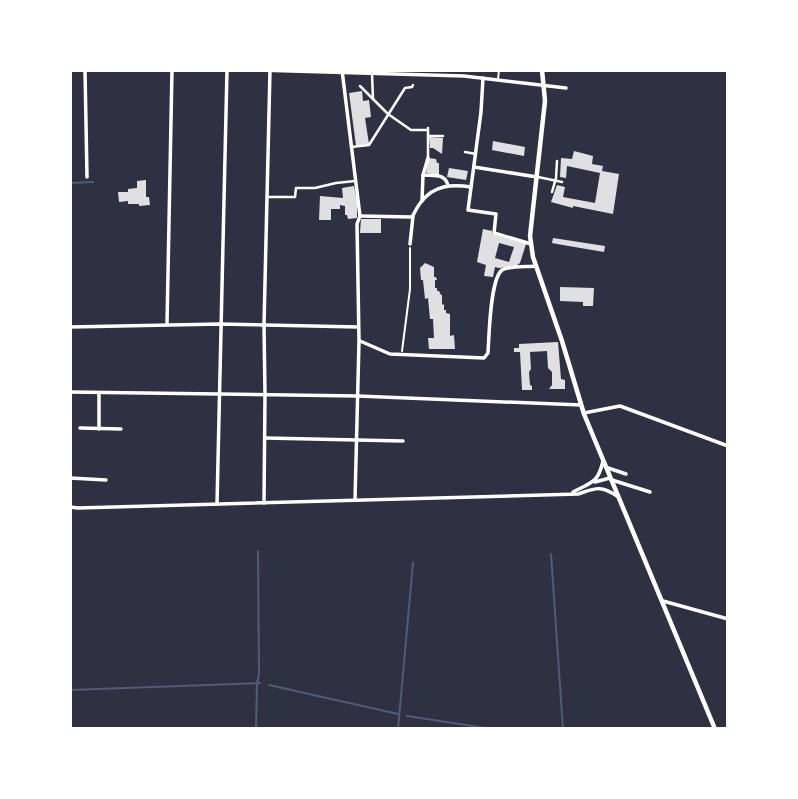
<svg xmlns="http://www.w3.org/2000/svg" width="798" height="799" viewBox="0 0 798 799" font-family="Jost,sans-serif">
<style>
.lines{fill:none;stroke-linecap:round;stroke-linejoin:round}
.stream{stroke:#4f5d75;stroke-width:2}
.building{fill:#e0e0e3;fill-rule:evenodd}
.path{stroke:#fff;stroke-width:2}
.service{stroke:#fff;stroke-width:2}
.pedestrian{stroke:#fff;stroke-width:2.5}
.minor{stroke:#fff;stroke-width:3.5}
.tertiary{stroke:#fff;stroke-width:4.5}
</style>
<rect width="100%" height="100%" fill="#2d3142"/>
<g class="lines">
<g class="stream">
<polyline points="70,183 93,182"/>
<polyline points="551,554 563,729"/>
<polyline points="269,685 398,714"/>
<polyline points="70,690 260,683"/>
<polyline points="407,716 492,729"/>
<polyline points="256,729 257,683 259,674 258,551"/>
<polyline points="398,729 413,563"/>
</g>
</g>
<g class="building">
<polygon points="362,91 363,101 369,100 371,117 365,118 369,144 356,146 349,93"/>
<polygon points="429,137 443,138 442,154 433,148 430,148"/>
<polygon points="493,141 525,147 524,156 492,150"/>
<polygon points="574,151 593,156 592,164 603,166 602,171 619,174 613,214 573,206 573,208 551,202 557,185 565,187 563,197 595,203 600,173 567,166 566,178 560,177 561,158 572,159"/>
<polygon points="428,158 436,159 437,163 439,163 439,175 426,173"/>
<polygon points="449,168 468,171 466,180 447,177"/>
<polygon points="146,180 146,197 149,197 150,205 139,206 139,204 128,204 128,201 119,202 118,192 128,192 128,189 137,188 137,181"/>
<polygon points="354,186 357,202 357,218 348,219 347,215 345,215 345,206 340,205 340,209 331,209 331,220 319,220 320,196 343,198 342,188"/>
<polygon points="361,219 381,219 381,233 360,233"/>
<path d="M483 229 492 231V234L526 244 520 263 516 266 499 268 495 267 493 277 484 276 486 265 477 262ZM499 243 514 247 509 262 495 258Z"/>
<polygon points="553,238 605,246 604,252 557,244 552,243"/>
<polygon points="425,263 434,267 434,277 436,277 437,280 435,280 435,288 437,288 437,291 439,291 441,295 442,295 442,305 444,304 444,310 446,310 446,313 450,314 450,336 454,335 455,349 429,349 428,338 434,338 433,319 430,319 428,298 425,299 423,280 421,280 420,268"/>
<polygon points="560,287 594,288 593,306 583,306 583,302 560,301"/>
<polygon points="558,342 561,379 565,380 565,389 549,389 552,385 552,372 548,368 547,351 530,352 531,369 529,372 530,385 532,386 532,390 522,390 520,352 514,352 514,348 519,348 519,344"/>
</g>
<g class="lines">
<polyline class="path" points="402,351 410,289 410,248"/>
<polyline class="service" points="498,79 499,70"/>
<g class="pedestrian">
<polyline points="372,74 373,99"/>
<polyline points="360,86 388,114 411,130 428,130"/>
<polyline points="428,128 428,158"/>
<polyline points="428,136 443,136"/>
<polyline points="351,147 369,145 405,88 412,87 413,85"/>
<polyline points="465,152 476,154"/>
<polyline points="538,177 562,182"/>
<polyline points="552,192 556,178 557,161"/>
<polyline points="267,197 295,197 296,188 315,188 336,183 355,181"/>
</g>
<g class="minor">
<polyline points="85,70 87,177"/>
<polyline points="257,70 464,76 566,88"/>
<polyline points="342,70 360,216 357,224 359,341 355,500"/>
<polyline points="483,78 481,112 468,210 496,214 494,233 531,244"/>
<polyline points="474,167 537,177"/>
<polyline points="423,175 428,158"/>
<path d="M422 201 423 175C434 176 446 173 448 186"/>
<path d="M360 216 412 217C415 212 417 207 421 202 434 185 452 184 471 187"/>
<polyline points="410,244 413,216"/>
<polyline points="167,324 172,70"/>
<polyline points="70,327 220,324 358,327"/>
<path d="M360 341 390 354 484 358 488 353C489 337 490 279 502 270 508 266 528 267 536 266"/>
<polyline points="70,392 358,396 581,405"/>
<polyline points="584,413 620,406 728,446"/>
<polyline points="80,428 121,429"/>
<polyline points="99,429 99,393"/>
<polyline points="265,438 403,441"/>
<polyline points="608,468 626,474"/>
<polyline points="70,478 106,480"/>
<polyline points="612,480 650,492"/>
<polyline points="595,482 610,478"/>
<path d="M573 492C592 482 598 483 603 461"/>
<polyline points="264,503 265,395 264,325 270,70"/>
<polyline points="217,504 227,70"/>
<path d="M70 507 78 508 578 494C596 488 601 485 617 496"/>
<polyline points="663,601 728,619"/>
</g>
<polyline class="tertiary" points="542,70 545,101 530,236 533,257 562,341 584,414 715,729"/>
</g>
<rect width="798" height="799" fill="none" stroke="#ffffff" stroke-width="144"/>
</svg>
